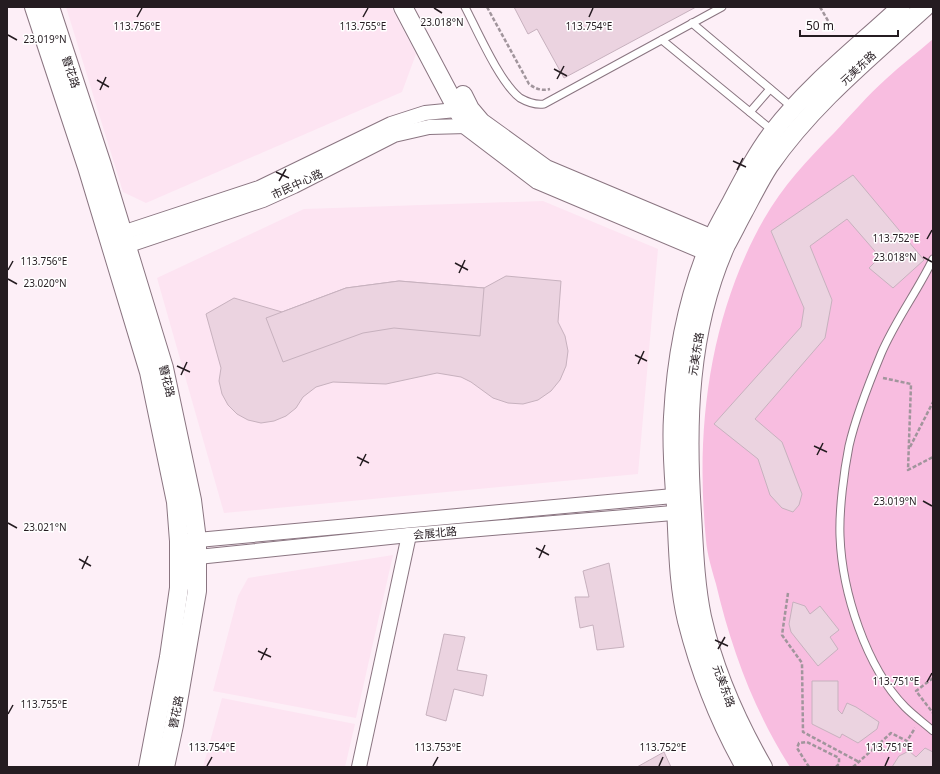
<svg xmlns="http://www.w3.org/2000/svg" width="940" height="774" viewBox="0 0 940 774" font-family="'Noto Sans','Noto Sans SC',sans-serif">
<style>
.built{fill:#fde4f2}
.park{fill:#f8bde0}
.building{fill:#ebd3e0;stroke:#c7b1be}
.lines{fill:none;stroke-linecap:round;stroke-linejoin:round}
.service-casing{stroke:#8a7581;stroke-width:9}
.minor-casing{stroke:#8a7581;stroke-width:16}
.tertiary-casing{stroke:#8a7581;stroke-width:20}
.path{stroke:#a1959c;stroke-width:2.5;stroke-dasharray:4 2;stroke-linecap:butt}
.service{stroke:#fff;stroke-width:7}
.minor{stroke:#fff;stroke-width:14}
.tertiary{stroke:#fff;stroke-width:18}
.ticks{fill:none;stroke:#251c21;stroke-width:1.5}
.labels{text-anchor:middle;stroke-width:3;stroke-linejoin:round;paint-order:stroke}
.street-label{font-size:11px;fill:#251c21;stroke:#fff}
.ticks-label{font-size:10px;text-anchor:middle;fill:#251c21;stroke:#fff;stroke-width:3;stroke-linejoin:round;paint-order:stroke}
</style>
<rect width="100%" height="100%" fill="#fdeff7"/>
<g class="built">
<polygon points="66,7 391,7 416,54 402,92 146,203 123,192"/>
<polygon points="543,201 658,249 638,474 224,513 157,278 304,209"/>
<polygon points="393,555 356,718 213,691 238,596 248,578"/>
<polygon points="222,698 355,724 345,767 203,767"/>
</g>
<path class="park" d="M933 39V767H790C754 711 731 648 716 584 712 570 707 554 706 540 695 430 709 316 764 219 782 187 808 159 834 133 851 115 867 96 886 79 901 65 917 53 933 39Z"/>
<g class="building">
<polygon points="514,7 696,7 564,78 537,29 528,34"/>
<polygon points="853,175 924,260 893,288 869,268 880,257 847,219 810,246 832,300 825,338 755,419 782,442 802,494 799,505 793,512 782,508 770,495 758,459 714,424 801,327 804,308 771,231"/>
<polygon points="506,276 561,281 558,322 565,336 568,351 566,366 560,380 551,391 538,400 523,404 508,403 493,398 471,382 461,377 437,373 386,384 333,382 316,387 303,397 296,408 286,416 274,421 261,423 248,420 237,414 228,405 222,394 219,381 221,368 206,314 234,298 282,312 346,288 399,281 484,288"/>
<polygon points="399,281 484,288 480,336 394,328 363,333 283,362 266,318 346,288"/>
<polygon points="609,563 624,647 597,650 593,625 580,628 575,597 589,597 583,571"/>
<polygon points="793,602 805,606 810,614 820,606 839,630 830,637 838,649 818,666 791,632 789,624"/>
<polygon points="444,634 465,637 457,670 487,675 483,696 454,689 446,721 426,715"/>
<polygon points="812,681 838,681 838,710 842,714 847,703 856,707 879,722 877,729 858,743 842,734 840,738 812,724"/>
<polygon points="925,748 933,752 933,767 892,767 899,756 909,751 916,757"/>
<polygon points="664,752 671,767 637,767"/>
</g>
<g class="lines">
<g class="service-casing">
<g id="service">
<path d="M465 7C477 30 500 83 520 98 527 102 536 105 544 104L722 7"/>
<polyline points="692,23 793,108"/>
<polyline points="662,40 773,131"/>
<polyline points="750,112 770,89"/>
<path d="M933 259C917 292 895 321 881 354 869 383 856 415 849 446 844 471 839 510 840 536 842 592 866 667 905 707 914 716 924 723 933 731"/>
</g>
</g>
<g class="minor-casing">
<g id="minor">
<polyline points="113,236 259,188 391,124 425,113 466,109"/>
<polyline points="117,249 263,200 294,186 394,135 429,127 467,126 474,124"/>
<polyline points="187,541 684,495"/>
<polyline points="188,558 409,535 685,512"/>
<polyline points="359,767 409,535"/>
</g>
</g>
<g class="tertiary-casing">
<g id="tertiary">
<polyline points="34,7 87,167 149,372 176,502 179,541 179,588 169,657 148,767"/>
<polyline points="50,7 102,165 164,368 192,500 197,540 197,591 174,725 165,767"/>
<polyline points="403,7 458,111 467,126 538,180 718,256"/>
<polyline points="463,95 470,109 481,122 546,169 722,243"/>
<path d="M745 767C719 721 700 672 687 621 678 584 678 544 676 507 674 477 671 447 673 417 676 357 688 295 712 239 718 226 725 214 732 201 744 178 757 153 773 132 809 85 858 47 901 7"/>
<path d="M763 767C736 720 714 670 702 617 695 583 694 548 692 514 686 424 688 330 726 245 732 234 738 222 744 211 752 196 760 180 769 166 811 105 870 57 925 7"/>
</g>
</g>
<g class="path">
<path d="M487 7 529 84C536 89 541 91 550 89"/>
<polyline points="820,7 834,31"/>
<polyline points="883,378 911,384 908,470 933,457"/>
<polyline points="910,447 933,402"/>
<polyline points="788,593 782,635 802,663 803,732 859,762"/>
<polyline points="933,678 916,691 933,713"/>
<polyline points="809,767 797,748 799,743 807,742 839,758 839,764 836,767"/>
<polyline points="853,767 891,733 907,741 915,728"/>
</g>
<use href="#service" class="service"/>
<use href="#minor" class="minor"/>
<use href="#tertiary" class="tertiary"/>
</g>
<path class="ticks" d="M434 8 442 13M137 17 142 8M363 17 368 8M589 17 593 8M8 35 17 40M554 69 567 76M557 79 564 66M97 80 109 87M100 90 106 77M733 161 746 167M737 170 743 158M276 172 289 178M279 181 286 169M927 239 932 230M923 257 932 262M455 263 468 270M8 270 13 261M459 273 465 260M8 279 17 284M635 355 647 361M638 364 644 351M177 366 190 372M181 375 187 362M814 446 827 452M817 455 823 443M357 457 369 463M360 466 366 454M923 501 932 506M8 523 17 528M536 548 549 555M539 558 545 545M79 559 91 566M82 569 88 556M715 640 728 646M718 649 725 637M258 651 271 657M261 660 267 648M927 682 932 673M8 714 13 705M207 766 212 757M433 766 438 757M659 766 663 757M885 766 889 757"/>
<g class="labels">
<g class="street-label">
<text transform="translate(858 68) rotate(-43)" y="4">元美东路</text>
<text transform="translate(71 72) rotate(72)" y="4">簪花路</text>
<text transform="translate(297 184) rotate(-25)" y="4">市民中心路</text>
<text transform="translate(696 354) rotate(-81)" y="4">元美东路</text>
<text transform="translate(167 381) rotate(76)" y="4">簪花路</text>
<text transform="translate(435 533) rotate(-5)" y="4">会展北路</text>
<text transform="translate(724 686) rotate(70)" y="4">元美东路</text>
<text transform="translate(176 712) rotate(-79)" y="4">簪花路</text>
</g>
</g>
<g class="ticks-label">
<text x="442" y="26">23.018°N</text>
<text x="137" y="30">113.756°E</text>
<text x="363" y="30">113.755°E</text>
<text x="589" y="30">113.754°E</text>
<text x="45" y="43">23.019°N</text>
<text x="896" y="242">113.752°E</text>
<text x="895" y="261">23.018°N</text>
<text x="44" y="265">113.756°E</text>
<text x="45" y="287">23.020°N</text>
<text x="895" y="505">23.019°N</text>
<text x="45" y="531">23.021°N</text>
<text x="896" y="685">113.751°E</text>
<text x="44" y="708">113.755°E</text>
<text x="212" y="751">113.754°E</text>
<text x="438" y="751">113.753°E</text>
<text x="663" y="751">113.752°E</text>
<text x="889" y="751">113.751°E</text>
</g>
<rect width="940" height="774" fill="none" stroke="#251c21" stroke-width="16"/>
<path d="M800 30v6h98v-6" fill="none" stroke="#251c21" stroke-width="2"/>
<text x="806" y="30" font-size="12" fill="#251c21" stroke="#ffffff" stroke-width="3" paint-order="stroke">50 m</text>
</svg>
